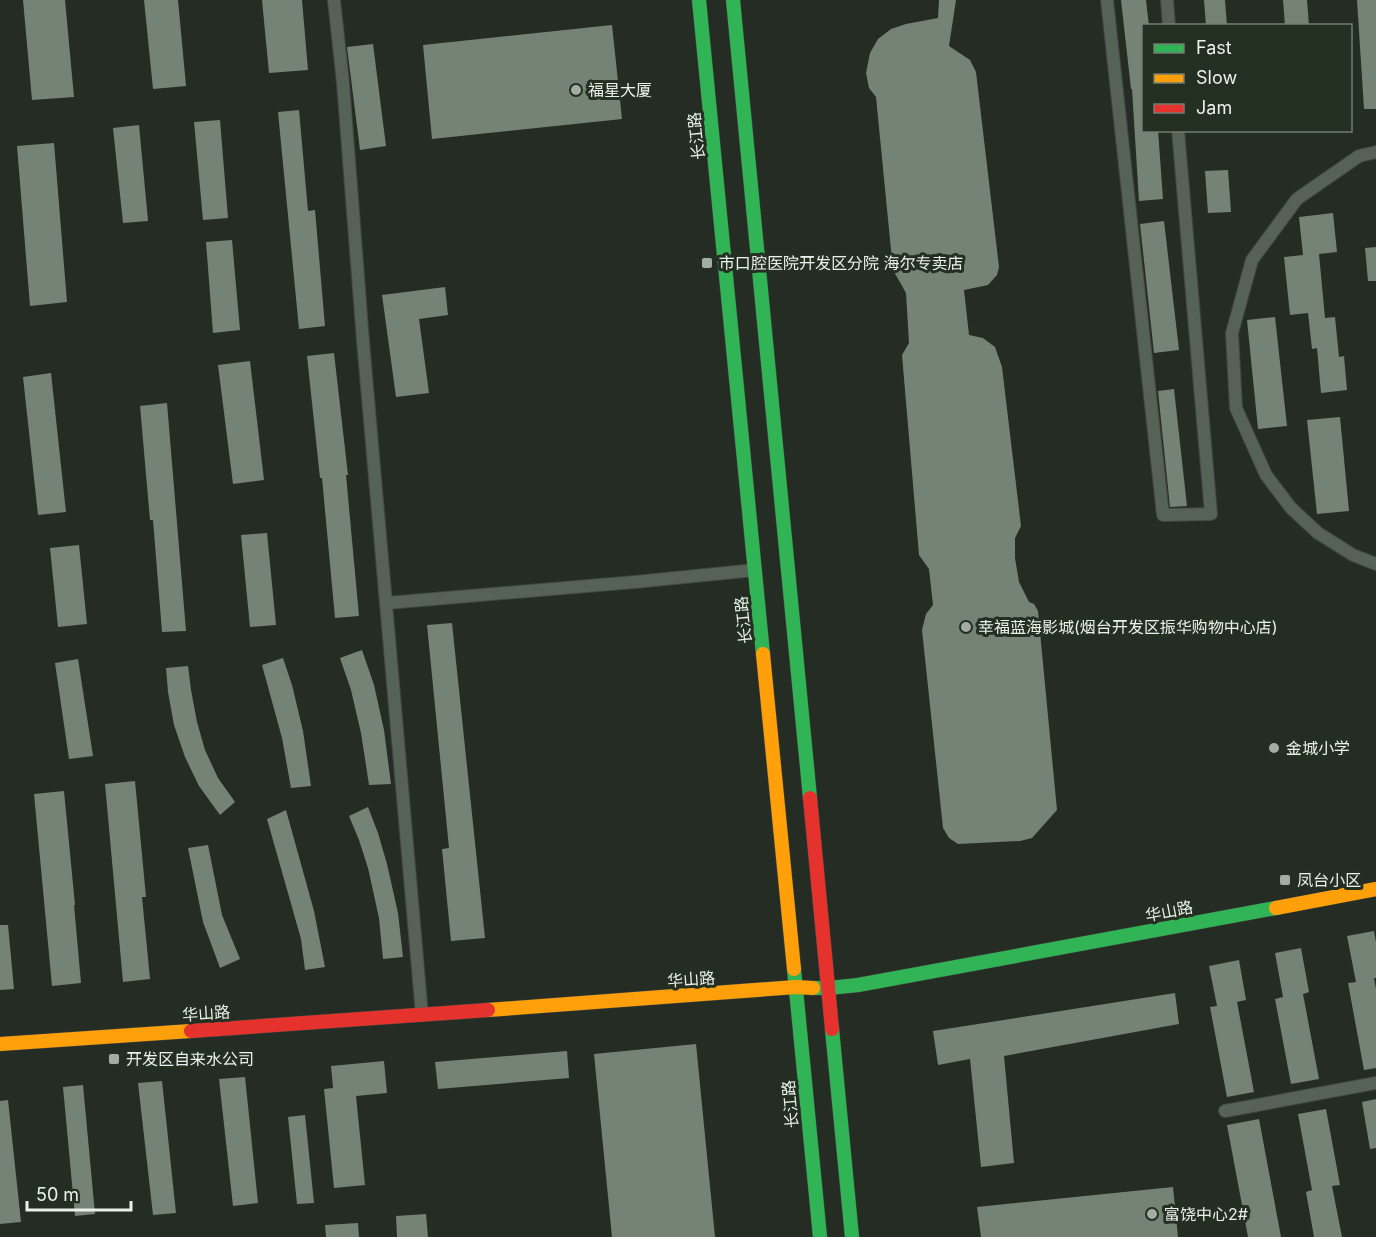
<svg xmlns="http://www.w3.org/2000/svg" width="1376" height="1237" viewBox="0 0 1376 1237" font-family="Inter,'Noto Sans SC',sans-serif">
<style>
.building{fill:#748373}
.lines{fill:none;stroke-linecap:round;stroke-linejoin:round}
.street-casing{stroke:#414740;stroke-width:14}
.fast-casing{stroke:#414740;stroke-width:15}
.slow-casing{stroke:#414740;stroke-width:15}
.jam-casing{stroke:#414740;stroke-width:15}
.street{stroke:#566255;stroke-width:12}
.fast{stroke:#30b455;stroke-width:14}
.slow{stroke:#ff9f0a;stroke-width:14}
.jam{stroke:#e5322d;stroke-width:14}
.poi-dot{fill:#a4ada3;stroke:#222f21;stroke-width:2}
.labels{text-anchor:middle;stroke-width:6;stroke-linejoin:round;paint-order:stroke}
.poi-label{font-size:16px;fill:#e9f2e8;stroke:#222f21;text-anchor:start}
.street-label{font-size:16px;fill:#e9f2e8;stroke:#222f21}
</style>
<rect width="100%" height="100%" fill="#252c24"/>
<g class="building">
<polygon points="23,0 65,0 74,97 32,100"/>
<polygon points="144,0 178,0 186,86 153,89"/>
<polygon points="262,0 302,0 308,70 269,73"/>
<polygon points="939,0 956,0 949,46 970,60 976,72 999,267 997,275 988,285 964,290 969,335 983,338 995,347 1002,367 1021,526 1015,538 1015,558 1019,582 1029,602 1034,604 1038,611 1057,810 1032,838 1020,841 958,844 949,838 943,828 922,630 926,614 933,605 929,569 919,555 902,355 909,343 906,293 893,270 876,97 869,88 866,73 870,53 878,39 891,29 906,24 938,18"/>
<polygon points="1121,0 1146,0 1149,26 1143,26 1143,130 1158,130 1163,199 1139,201 1132,89 1131,89"/>
<polygon points="1204,0 1225,0 1227,26 1206,26"/>
<polygon points="1283,0 1307,0 1309,26 1285,26"/>
<polygon points="1357,0 1376,0 1376,109 1364,109"/>
<polygon points="612,25 622,119 432,139 423,45"/>
<polygon points="373,44 386,146 360,150 347,47"/>
<polygon points="299,110 308,211 315,210 325,326 299,329 278,112"/>
<polygon points="220,120 228,218 203,220 194,122"/>
<polygon points="139,125 148,221 123,223 113,128"/>
<polygon points="54,143 67,302 30,306 17,146"/>
<polygon points="1228,170 1231,212 1208,213 1205,171"/>
<polygon points="1333,213 1337,252 1319,254 1325,318 1335,317 1339,357 1344,356 1347,390 1321,393 1317,348 1312,349 1308,313 1290,315 1284,257 1303,255 1299,217"/>
<polygon points="1164,221 1179,350 1154,353 1140,224"/>
<polygon points="232,240 240,330 213,333 206,242"/>
<polygon points="1376,247 1376,281 1368,281 1365,248"/>
<polygon points="445,287 448,315 419,319 429,393 396,397 382,295"/>
<polygon points="1275,317 1287,426 1258,429 1247,320"/>
<polygon points="334,353 348,475 346,475 359,616 335,618 322,478 320,478 307,356"/>
<polygon points="250,361 264,480 233,484 218,365"/>
<polygon points="51,373 66,512 38,515 23,377"/>
<polygon points="1174,389 1187,506 1170,507 1158,391"/>
<polygon points="167,403 186,631 162,632 153,520 150,520 140,406"/>
<polygon points="1340,417 1349,511 1317,514 1307,420"/>
<polygon points="267,533 276,625 250,627 241,535"/>
<polygon points="79,545 87,624 58,627 50,548"/>
<polygon points="452,623 485,938 451,941 442,849 449,848 427,625"/>
<polygon points="362,650 374,685 384,730 391,784 369,785 361,733 351,690 340,658"/>
<polygon points="283,658 292,685 303,731 311,786 291,788 282,738 262,665"/>
<polygon points="78,659 93,756 69,759 55,663"/>
<polygon points="188,666 191,690 197,722 205,750 218,778 235,802 220,815 199,786 185,757 174,725 168,692 166,668"/>
<polygon points="135,781 146,897 142,897 150,979 123,982 105,784"/>
<polygon points="64,791 75,905 74,905 81,983 52,986 34,794"/>
<polygon points="368,807 378,833 387,864 398,913 403,957 383,959 379,918 368,868 359,840 349,816"/>
<polygon points="286,810 314,911 325,967 305,970 301,939 267,819"/>
<polygon points="208,845 222,915 240,959 220,968 203,922 188,848"/>
<polygon points="0,925 8,925 14,989 0,990"/>
<polygon points="1374,931 1376,942 1376,978 1374,978 1376,989 1376,1068 1364,1070 1348,983 1356,982 1347,936"/>
<polygon points="1301,948 1309,992 1303,994 1319,1079 1291,1084 1275,999 1283,997 1275,953"/>
<polygon points="1239,960 1246,1000 1237,1002 1254,1092 1227,1097 1210,1007 1217,1006 1209,966"/>
<polygon points="1175,993 1179,1024 1004,1056 1014,1163 981,1167 970,1059 938,1065 933,1031"/>
<polygon points="696,1044 715,1237 612,1237 594,1054"/>
<polygon points="567,1051 569,1078 438,1089 435,1062"/>
<polygon points="384,1061 387,1093 356,1096 365,1185 334,1188 324,1089 333,1088 331,1066"/>
<polygon points="245,1077 258,1203 233,1206 219,1079"/>
<polygon points="162,1081 176,1213 153,1215 138,1083"/>
<polygon points="83,1085 95,1214 75,1216 63,1087"/>
<polygon points="1376,1099 1376,1148 1370,1149 1362,1102"/>
<polygon points="8,1100 21,1222 0,1224 0,1101"/>
<polygon points="1326,1109 1340,1185 1332,1186 1342,1237 1314,1237 1306,1192 1312,1190 1298,1114"/>
<polygon points="305,1115 314,1203 297,1204 288,1117"/>
<polygon points="1259,1119 1281,1237 1248,1237 1227,1125"/>
<polygon points="1173,1187 1178,1237 981,1237 977,1207"/>
<polygon points="426,1214 428,1237 397,1237 396,1216"/>
<polygon points="358,1223 359,1237 326,1237 325,1225"/>
</g>
<g class="lines">
<g class="street-casing">
<g id="street">
<polyline points="334,0 343,83 363,341 422,1015"/>
<polyline points="1107,0 1163,515 1211,514 1178,130"/>
<polyline points="1167,0 1169,26"/>
<polyline points="1376,152 1359,156 1297,199 1252,260 1232,333 1236,408 1266,475 1291,508 1318,533 1353,555 1376,564"/>
<polyline points="387,603 635,582 755,570"/>
<polyline points="1225,1111 1376,1083"/>
</g>
</g>
<g class="fast-casing">
<g id="fast">
<polyline points="699,0 763,654"/>
<polyline points="733,0 810,798"/>
<polyline points="794,969 820,1237"/>
<polyline points="813,988 829,988 858,985 1276,908"/>
<polyline points="832,1029 852,1237"/>
</g>
</g>
<g class="slow-casing">
<g id="slow">
<polyline points="763,654 794,969"/>
<polyline points="1276,908 1376,889"/>
<polyline points="488,1010 796,987 813,988"/>
<polyline points="0,1044 191,1031"/>
</g>
</g>
<g class="jam-casing">
<g id="jam">
<polyline points="810,798 832,1029"/>
<polyline points="191,1031 488,1010"/>
</g>
</g>
<use href="#street" class="street"/>
<use href="#fast" class="fast"/>
<use href="#slow" class="slow"/>
<use href="#jam" class="jam"/>
</g>
<g class="poi-dot">
<circle cx="576" cy="90" r="6"/>
<rect x="701" y="257" width="12" height="12" rx="3"/>
<circle cx="966" cy="627" r="6"/>
<circle cx="1274" cy="748" r="6"/>
<rect x="1279" y="874" width="12" height="12" rx="3"/>
<rect x="108" y="1053" width="12" height="12" rx="3"/>
<circle cx="1152" cy="1214" r="6"/>
</g>
<g class="labels">
<g class="poi-label">
<text x="588" y="96">福星大厦</text>
<text x="719" y="269">市口腔医院开发区分院 海尔专卖店</text>
<text x="978" y="633">幸福蓝海影城(烟台开发区振华购物中心店)</text>
<text x="1286" y="754">金城小学</text>
<text x="1297" y="886">凤台小区</text>
<text x="126" y="1065">开发区自来水公司</text>
<text x="1164" y="1220">富饶中心2#</text>
</g>
<g class="street-label">
<text transform="translate(696 136) rotate(-96)" y="6">长江路</text>
<text transform="translate(743 620) rotate(-96)" y="6">长江路</text>
<text transform="translate(1169 911) rotate(-11)" y="6">华山路</text>
<text transform="translate(691 979) rotate(-4)" y="6">华山路</text>
<text transform="translate(206 1013) rotate(-4)" y="6">华山路</text>
<text transform="translate(790 1104) rotate(-95)" y="6">长江路</text>
</g>
</g>
<rect x="1142" y="24" width="210" height="108" fill="#222f21" stroke="#727d71" stroke-width="1.5"/>
<rect x="1154" y="44" width="30" height="9" fill="#30b455" stroke="#727d71" stroke-width="1.5"/>
<text x="1196" y="54" font-size="18" fill="#e9f2e8">Fast</text>
<rect x="1154" y="74" width="30" height="9" fill="#ff9f0a" stroke="#727d71" stroke-width="1.5"/>
<text x="1196" y="84" font-size="18" fill="#e9f2e8">Slow</text>
<rect x="1154" y="104" width="30" height="9" fill="#e5322d" stroke="#727d71" stroke-width="1.5"/>
<text x="1196" y="114" font-size="18" fill="#e9f2e8">Jam</text>
<path d="M27 1201v9h104v-9" fill="none" stroke="#e9f2e8" stroke-width="3"/>
<text x="36" y="1201" font-size="18" fill="#e9f2e8" stroke="#222f21" stroke-width="4.5" paint-order="stroke">50 m</text>
</svg>
